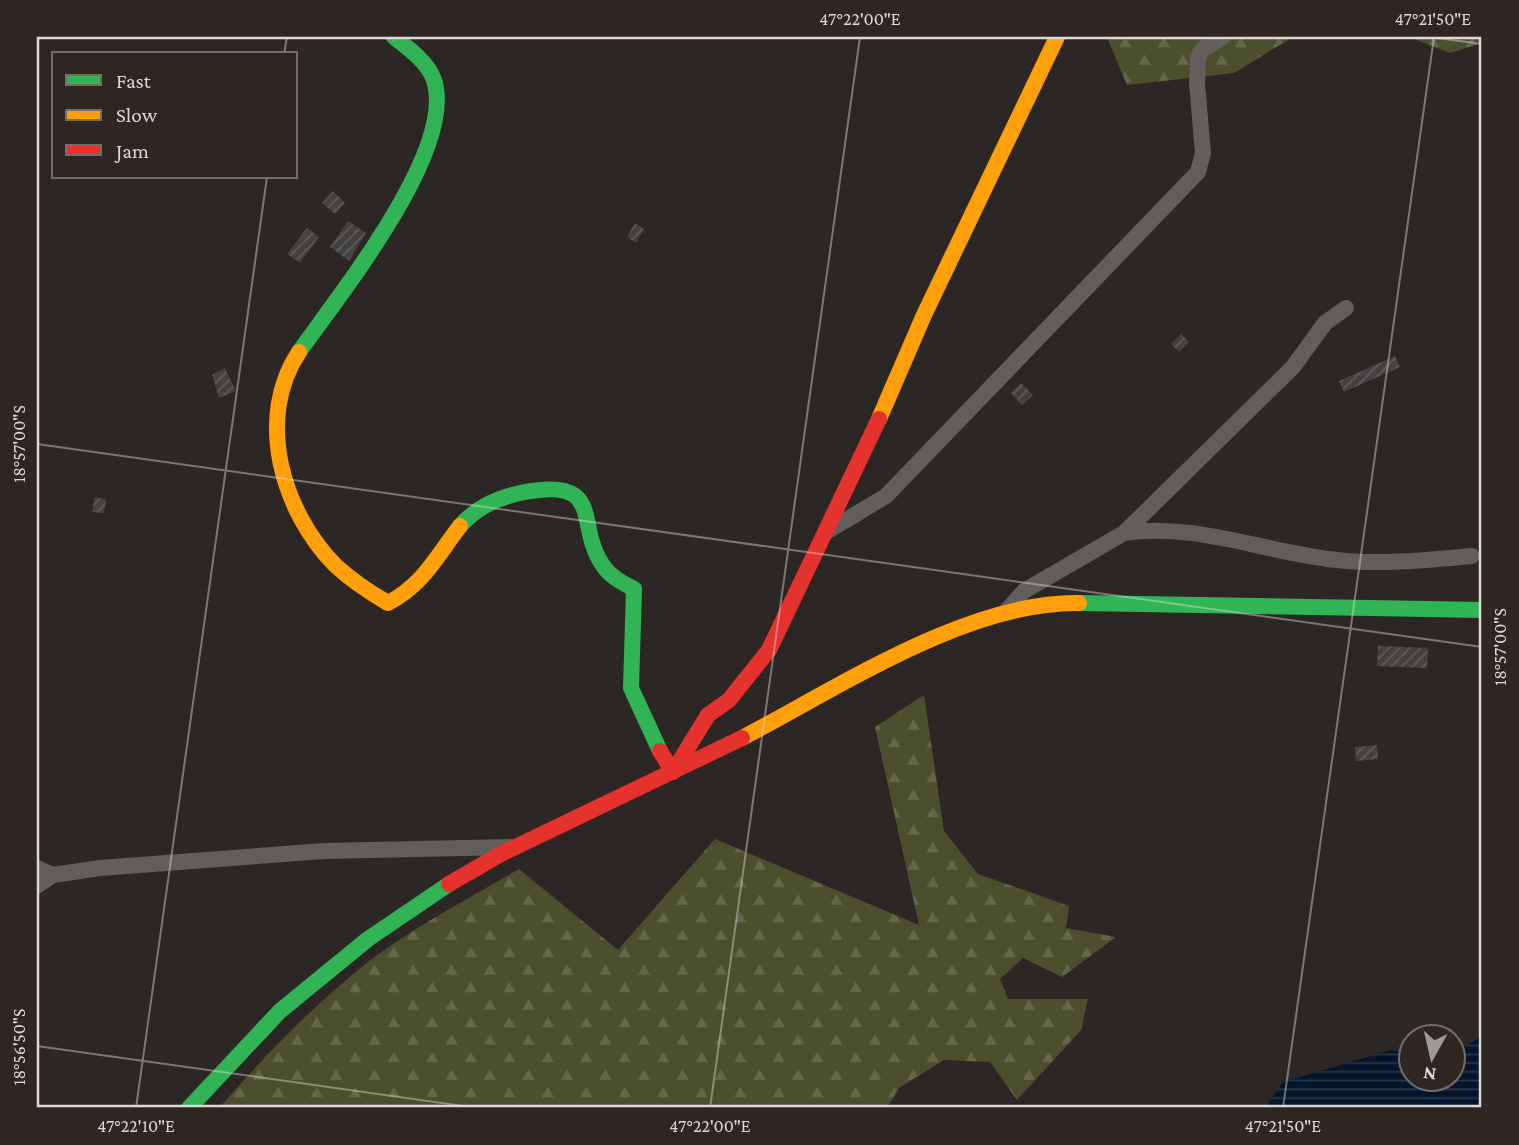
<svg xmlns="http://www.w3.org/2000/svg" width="1519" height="1145" viewBox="0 0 1519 1145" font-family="'Crimson Pro',serif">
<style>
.forest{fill:url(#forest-firs)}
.water{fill:url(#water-rules)}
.building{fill:url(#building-hatch)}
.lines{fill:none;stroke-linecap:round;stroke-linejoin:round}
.street{stroke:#625e5c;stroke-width:16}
.fast{stroke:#30b455;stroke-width:16}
.slow{stroke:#ff9f0a;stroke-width:16}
.jam{stroke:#e5322d;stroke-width:16}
.ticks{fill:none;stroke:#ddd8d5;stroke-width:2;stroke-opacity:0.45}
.neatline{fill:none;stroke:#ddd8d5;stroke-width:2.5}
.ticks-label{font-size:18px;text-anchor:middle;fill:#ddd8d5}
</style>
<defs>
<pattern id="forest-firs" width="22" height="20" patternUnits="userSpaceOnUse" patternTransform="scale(1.75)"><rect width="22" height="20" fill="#4b4f2e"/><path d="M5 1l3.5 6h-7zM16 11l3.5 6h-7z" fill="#64684b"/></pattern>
<pattern id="water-rules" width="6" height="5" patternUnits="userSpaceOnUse" patternTransform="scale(1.75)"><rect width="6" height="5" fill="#04152a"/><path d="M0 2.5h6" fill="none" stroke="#283648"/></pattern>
<pattern id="building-hatch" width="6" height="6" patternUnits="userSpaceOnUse" patternTransform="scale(1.75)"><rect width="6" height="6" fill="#444141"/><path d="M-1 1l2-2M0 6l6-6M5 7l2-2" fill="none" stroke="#5f5c5c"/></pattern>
</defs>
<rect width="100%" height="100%" fill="#2c2725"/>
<g class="forest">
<polygon points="1110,37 1293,37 1234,73 1127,85 1108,40"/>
<polygon points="1409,37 1482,37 1482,43 1450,53"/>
<path d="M924 695 944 831 978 874 1069 906 1066 928 1116 937 1062 977 1023 958 1000 979 1008 999H1088L1081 1030 1017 1100 990 1062 944 1060 899 1088 887 1108H219C260 1061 304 1015 352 975 402 933 463 902 519 869L618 950 715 839 919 925 875 727Z"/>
</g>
<polygon class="water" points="1482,1036 1482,1108 1265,1108 1283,1082 1391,1050 1410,1054 1410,1078 1452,1078 1453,1054"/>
<g class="building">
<polygon points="333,191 345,203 335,214 322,203"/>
<polygon points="348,221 366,233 349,261 330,247"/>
<polygon points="635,223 644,229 636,243 627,237"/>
<polygon points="307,228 319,237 300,263 287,254"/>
<polygon points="1181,334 1189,342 1179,352 1171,344"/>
<polygon points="1395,356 1400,367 1344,392 1339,381"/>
<polygon points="225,368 236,391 219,398 212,375"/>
<polygon points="1021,383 1033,395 1022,405 1011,393"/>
<polygon points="95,497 106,499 104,513 92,512"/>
<polygon points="1378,646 1428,648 1427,668 1377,666"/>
<polygon points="1377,745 1378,759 1356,761 1355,747"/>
</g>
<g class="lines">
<g class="street">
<polyline points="828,531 886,496 1198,172 1203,153 1197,83 1198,59 1201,51 1223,37"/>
<polyline points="1124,533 1293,367 1325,323 1346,308"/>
<path d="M1007 610 1024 591 1124 533C1195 522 1267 553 1337 560 1380 565 1428 560 1472 556"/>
<polyline points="37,868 53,875"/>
<polyline points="37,886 53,875 100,868 324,851 512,847"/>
</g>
<g class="fast">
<path d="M299 352C339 295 457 150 434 80 428 62 408 48 394 37"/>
<path d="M460 526C478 506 499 497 525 492 607 477 574 527 604 567 611 577 623 583 634 589L631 688 660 751"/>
<polyline points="1079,603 1482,610"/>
<polyline points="189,1108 280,1011 368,939 449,884"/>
</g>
<g class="slow">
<path d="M299 352C255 418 282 511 335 565 351 580 369 592 388 603 423 585 437 556 460 526"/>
<polyline points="879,419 924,315 1057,37"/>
<path d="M742 738C839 687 969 601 1079 603"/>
</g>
<g class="jam">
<polyline points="660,751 673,772 708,715 729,700 769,650 879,419"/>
<polyline points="449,884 499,855 742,738"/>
</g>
</g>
<path class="ticks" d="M1430 37 1482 44M284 54 287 37M37 444 1482 647M37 1046 477 1108M136 1108 267 177M710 1108 860 37M1283 1108 1434 37"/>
<rect width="1519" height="1145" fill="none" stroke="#2f2622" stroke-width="77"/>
<rect x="52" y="52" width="245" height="126" fill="#2f2622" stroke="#756d6a" stroke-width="2"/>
<rect x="66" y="75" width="35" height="10" fill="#30b455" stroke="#756d6a" stroke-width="2"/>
<text x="116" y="88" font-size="21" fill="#ddd8d5">Fast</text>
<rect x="66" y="110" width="35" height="10" fill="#ff9f0a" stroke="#756d6a" stroke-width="2"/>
<text x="116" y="122" font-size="21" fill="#ddd8d5">Slow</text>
<rect x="66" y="145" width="35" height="10" fill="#e5322d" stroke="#756d6a" stroke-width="2"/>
<text x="116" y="158" font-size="21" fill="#ddd8d5">Jam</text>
<g transform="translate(1432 1058) rotate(188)"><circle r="33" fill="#2f2622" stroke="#756d6a" stroke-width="2"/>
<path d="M0-5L12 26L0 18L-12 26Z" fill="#9f9a97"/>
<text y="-10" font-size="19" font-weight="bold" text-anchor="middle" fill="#ddd8d5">N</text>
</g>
<rect x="38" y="38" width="1442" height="1068" class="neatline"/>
<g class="ticks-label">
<text x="860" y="25">47°22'00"E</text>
<text x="1433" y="25">47°21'50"E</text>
<text transform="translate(19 444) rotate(-90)" y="6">18°57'00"S</text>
<text transform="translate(1500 647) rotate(-90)" y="6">18°57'00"S</text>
<text transform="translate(19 1047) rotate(-90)" y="6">18°56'50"S</text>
<text x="136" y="1132">47°22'10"E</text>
<text x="710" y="1132">47°22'00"E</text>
<text x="1283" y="1132">47°21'50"E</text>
</g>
</svg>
